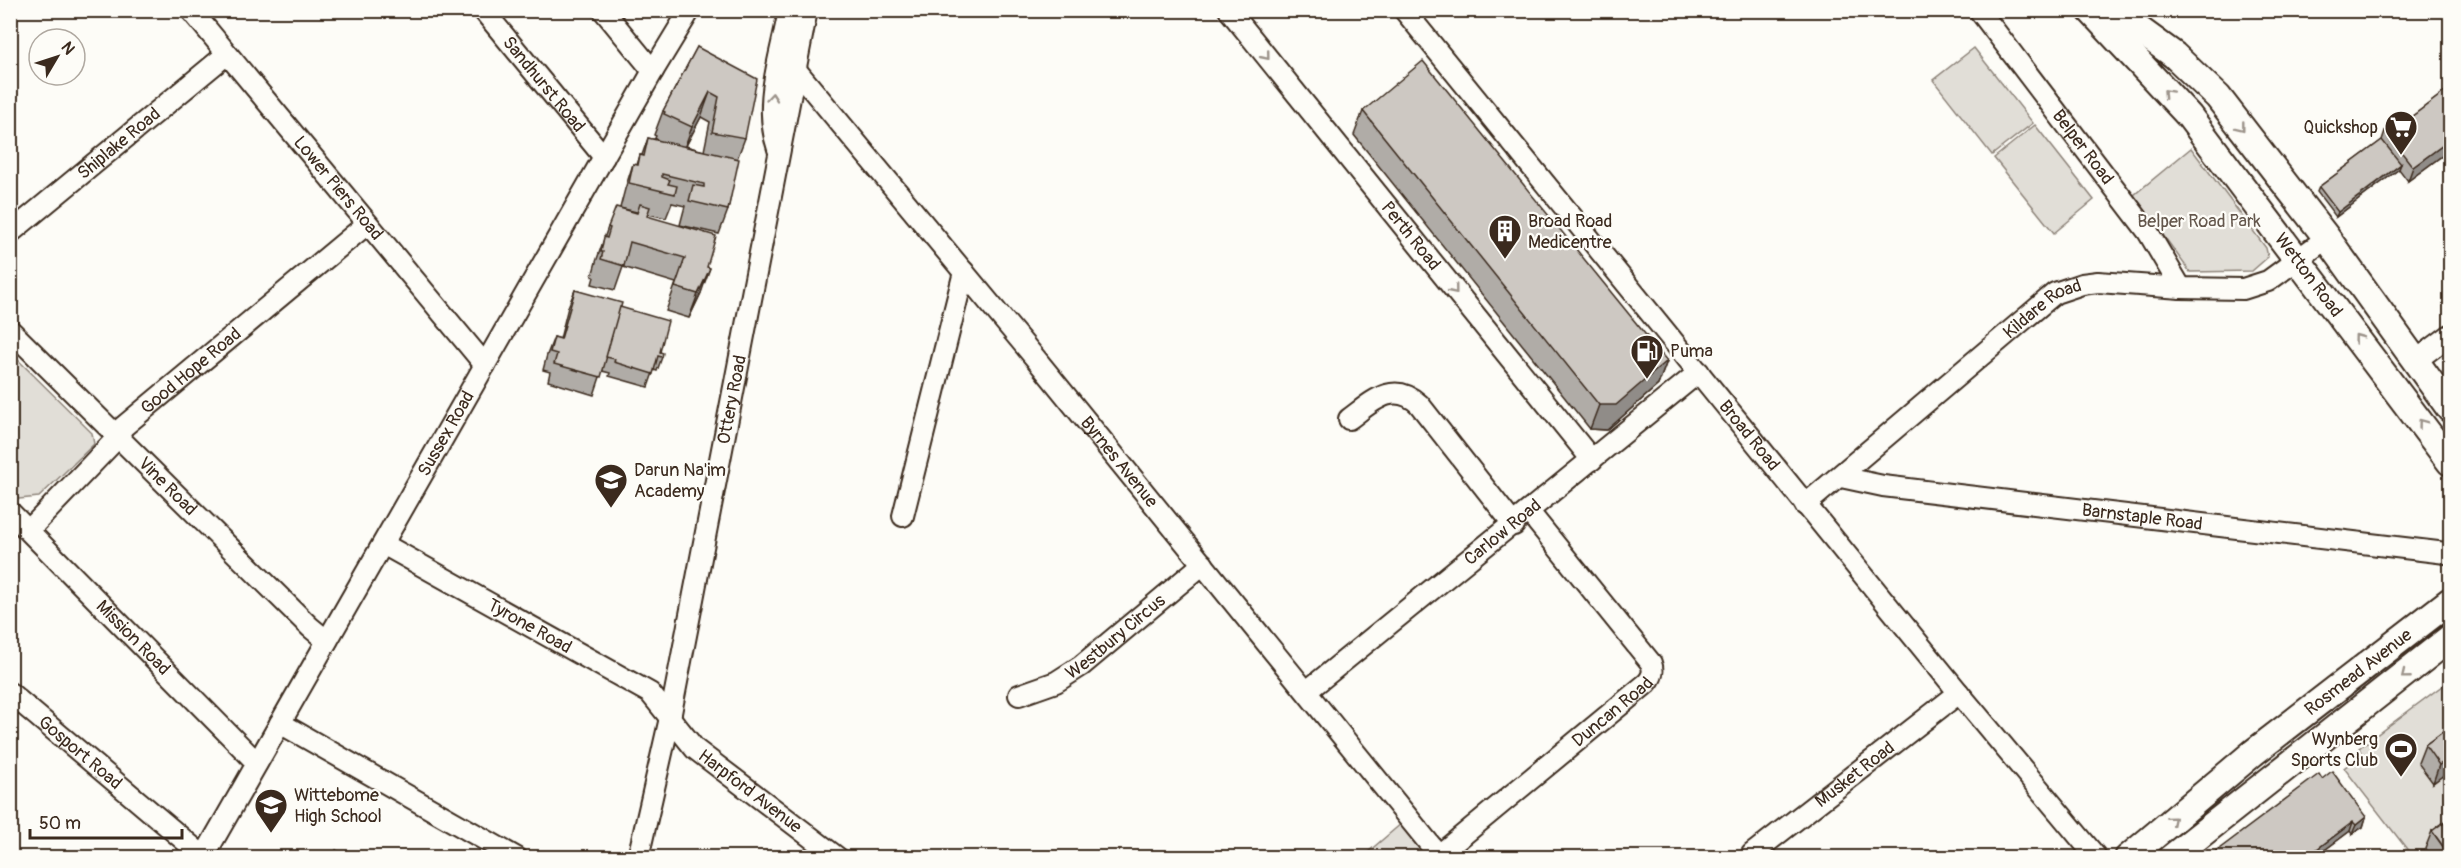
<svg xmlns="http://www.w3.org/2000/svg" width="2461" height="868" viewBox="0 0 2461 868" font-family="Pangolin,sans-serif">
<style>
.green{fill:#e1ded7;stroke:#8e847a;stroke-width:1.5}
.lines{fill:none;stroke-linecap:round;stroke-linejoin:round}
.minor-casing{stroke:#3b2a1e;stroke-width:24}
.major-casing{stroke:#3b2a1e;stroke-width:30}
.minor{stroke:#fdfcf7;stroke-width:20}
.major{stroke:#fdfcf7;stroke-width:26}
.wall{fill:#b0aca7;stroke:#3b2a1e;stroke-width:1.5;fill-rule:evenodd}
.shaded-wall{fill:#908c88;stroke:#3b2a1e;stroke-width:1.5}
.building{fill:#cdc8c2;stroke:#3b2a1e;stroke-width:1.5}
.oneway{stroke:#9c938a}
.labels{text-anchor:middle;stroke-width:4.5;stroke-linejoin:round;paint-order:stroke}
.street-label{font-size:18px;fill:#3b2a1e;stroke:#fdfcf7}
.poi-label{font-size:18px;fill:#3b2a1e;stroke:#fdfcf7;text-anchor:start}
.park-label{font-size:18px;fill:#64574c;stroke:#fdfcf7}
</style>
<rect width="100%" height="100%" fill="#fdfcf7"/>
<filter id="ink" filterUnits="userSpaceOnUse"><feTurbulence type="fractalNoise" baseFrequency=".0167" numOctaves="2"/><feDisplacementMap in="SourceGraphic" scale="12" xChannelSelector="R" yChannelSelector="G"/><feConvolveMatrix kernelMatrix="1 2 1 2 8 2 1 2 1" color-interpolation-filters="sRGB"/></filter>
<g filter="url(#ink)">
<g class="green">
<polygon points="1974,48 2033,123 1992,155 1933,80"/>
<polygon points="2035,125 2094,200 2054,233 1994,158"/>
<polygon points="2191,148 2266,248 2268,257 2252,271 2190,272 2134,195"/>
<polygon points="10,352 92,433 94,444 39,497 19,499 11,490"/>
<polygon points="2450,680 2450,857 2413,857 2344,768 2362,754 2359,748"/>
<polygon points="1402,823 1430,858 1361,858"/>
</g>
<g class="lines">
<g class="minor-casing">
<g id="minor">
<path id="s1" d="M191 10 485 365"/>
<path id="s2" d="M483 10 604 157"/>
<polyline points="603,10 653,71"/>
<path id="s3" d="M1229 10 1592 460"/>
<path id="s4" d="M1404 10 1959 693 2097 858"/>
<path id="s5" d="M1979 10 2148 232 2181 288"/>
<path id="s6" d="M796 70 1036 359 1441 858"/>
<path d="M778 149C762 103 781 57 789 10"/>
<path id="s7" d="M10 233 227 54"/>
<path id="s8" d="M10 330 310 627 327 641"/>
<polyline points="2414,362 2450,335"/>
<path d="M1349 419C1372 402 1393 380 1419 404L1514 525"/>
<path id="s9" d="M1841 477 1883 486 2446 553"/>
<path id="s10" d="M1805 505 2055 293 2082 284 2098 282 2181 288 2243 289 2268 281 2327 238"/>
<path id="s11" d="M10 512 257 763"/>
<polyline points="903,516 964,272"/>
<path id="s12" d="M29 530 118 437 123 427 367 224"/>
<path id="s13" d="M383 544 650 693 695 749 838 858"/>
<path id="s14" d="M1307 691 1699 372"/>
<path id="s15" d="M10 693 203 856"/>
<path id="s16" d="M1019 695 1056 682 1081 666 1203 564"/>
<polyline points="280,723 517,858"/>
<path id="s17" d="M1752 854 1959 693"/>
<path id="s18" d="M1439 855 1647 683C1653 676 1654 671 1651 663L1529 512"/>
<path id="s19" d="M203 858 653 71 690 10"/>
<path id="s20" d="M638 858 670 718 807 10"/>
</g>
</g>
<g class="major-casing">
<g id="major">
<path id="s21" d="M2090 10 2189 116 2450 462"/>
<polyline points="2112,10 2174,55 2218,97 2327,238 2450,409"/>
<path id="s22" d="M2128 858 2253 753 2450 601"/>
<polyline points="2171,858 2450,638"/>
</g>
</g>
<use href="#minor" class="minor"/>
<use href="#major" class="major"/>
</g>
<g class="wall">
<path d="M697 47 745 138 737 159 728 210 719 234 680 225 685 206 672 203 666 218 648 214 647 216 707 267 701 293 689 318 666 311 676 283 623 267 615 290 592 284 594 277 592 276 596 262 608 227 637 213V212L620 208 625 189 633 164 637 165 640 155H642L648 138 658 140 655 138 656 136 654 135 663 111ZM701 117 710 122 704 151 686 146Z"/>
<polygon points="2451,87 2451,149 2408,181 2399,169 2336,217 2317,192 2319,187 2382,140 2385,131 2407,120"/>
<polygon points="1363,111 1667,361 1658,385 1607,430 1590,429 1354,135"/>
<polygon points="575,290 620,307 660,352 662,357 657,371 654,370 648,387 609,376 610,373 602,371 594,395 548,381 550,372 543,370 547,355 554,337 560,339 568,307"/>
<polygon points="2451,726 2451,781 2445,774 2433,783 2418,763 2425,745"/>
<polygon points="2322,779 2366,817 2363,827 2352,834 2350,831 2314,858 2207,858"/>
<polygon points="2432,831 2451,858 2431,858 2425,849"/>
</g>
<g class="shaded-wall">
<polygon points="710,92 701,117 683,151 692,127"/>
<polygon points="2451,139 2451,149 2408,181 2413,167"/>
<polygon points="2401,164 2399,169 2336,217 2338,212"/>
<polygon points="710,268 701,293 689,318 698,294"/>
<polygon points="1667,361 1658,385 1607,430 1590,429 1599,405"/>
<polygon points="2451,757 2445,774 2433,783 2439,765"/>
<polygon points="2366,817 2363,827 2352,834 2356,825"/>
<polygon points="2353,822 2350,831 2314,858 2305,858"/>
</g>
<g class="building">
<polygon points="697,47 757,79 745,138 712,132 719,97 710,92 692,127 664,114 665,112 663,111"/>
<polygon points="1423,61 1667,361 1616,405 1599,405 1363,111"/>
<polygon points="2451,87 2451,139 2413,167 2385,131 2404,117 2407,120"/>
<polygon points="648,138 739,159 728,210 689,201 693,185 704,187 704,184 662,174 662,177 670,180 668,184 677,186 675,194 629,183 633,164 638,165 640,155 644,156"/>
<polygon points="2382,140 2401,164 2338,212 2319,187"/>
<polygon points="640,204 650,207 647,216 716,236 707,267 710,268 698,294 675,287 685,258 630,242 624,266 601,259 603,252 601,252 604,237 607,238 610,228 608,227 616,207 637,213"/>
<polygon points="575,290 622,303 601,377 554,364 557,354 550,352 554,337 561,339"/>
<polygon points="620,307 668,321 660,352 663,353 662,357 658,356 653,374 614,362 615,359 606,357"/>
<polygon points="2451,726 2451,757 2439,765 2425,745"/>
<polygon points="2332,771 2366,817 2356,825 2353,822 2305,858 2207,858 2319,774 2322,779"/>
<polygon points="2451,817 2451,857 2432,831"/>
<polygon points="336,850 349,858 332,858"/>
</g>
<defs><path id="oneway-chevron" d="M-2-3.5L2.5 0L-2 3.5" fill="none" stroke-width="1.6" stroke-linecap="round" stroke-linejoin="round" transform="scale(1.5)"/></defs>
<g class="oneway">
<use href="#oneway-chevron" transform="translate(1266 56) rotate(51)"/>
<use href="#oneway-chevron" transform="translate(2167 93) rotate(-133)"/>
<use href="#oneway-chevron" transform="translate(772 97) rotate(-85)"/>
<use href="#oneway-chevron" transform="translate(2241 127) rotate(52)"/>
<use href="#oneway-chevron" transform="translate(1454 290) rotate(51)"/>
<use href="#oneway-chevron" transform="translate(2358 338) rotate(-127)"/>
<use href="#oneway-chevron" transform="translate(2422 423) rotate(-127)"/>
<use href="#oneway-chevron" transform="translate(2405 675) rotate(141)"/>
<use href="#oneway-chevron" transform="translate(2172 820) rotate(-40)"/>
</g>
</g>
<defs>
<g id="supermarket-pin" transform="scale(1.725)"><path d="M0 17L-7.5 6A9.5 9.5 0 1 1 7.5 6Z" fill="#3b2a1e" stroke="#fdfcf7"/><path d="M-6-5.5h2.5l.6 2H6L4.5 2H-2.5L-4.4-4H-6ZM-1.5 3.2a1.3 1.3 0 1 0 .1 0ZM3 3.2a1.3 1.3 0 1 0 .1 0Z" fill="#fff"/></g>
<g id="building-pin" transform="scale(1.725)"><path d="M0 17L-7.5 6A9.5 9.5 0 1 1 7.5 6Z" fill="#3b2a1e" stroke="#fdfcf7"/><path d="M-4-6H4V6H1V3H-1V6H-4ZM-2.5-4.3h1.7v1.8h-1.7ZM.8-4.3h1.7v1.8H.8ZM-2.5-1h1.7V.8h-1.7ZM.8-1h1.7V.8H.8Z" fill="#fff"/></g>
<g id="fuel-pin" transform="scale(1.725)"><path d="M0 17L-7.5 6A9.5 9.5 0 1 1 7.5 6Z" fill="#3b2a1e" stroke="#fdfcf7"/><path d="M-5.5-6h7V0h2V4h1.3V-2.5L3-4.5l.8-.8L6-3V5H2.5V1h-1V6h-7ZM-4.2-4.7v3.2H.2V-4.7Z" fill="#fff"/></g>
<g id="school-pin" transform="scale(1.725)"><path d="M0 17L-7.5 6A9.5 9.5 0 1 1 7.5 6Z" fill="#3b2a1e" stroke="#fdfcf7"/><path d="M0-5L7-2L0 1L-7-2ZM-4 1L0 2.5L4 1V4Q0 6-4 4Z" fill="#fff"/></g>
<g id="stadium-pin" transform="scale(1.725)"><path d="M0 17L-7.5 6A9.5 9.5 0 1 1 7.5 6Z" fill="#3b2a1e" stroke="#fdfcf7"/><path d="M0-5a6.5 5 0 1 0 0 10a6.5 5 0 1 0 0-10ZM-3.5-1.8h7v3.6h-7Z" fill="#fff"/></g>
</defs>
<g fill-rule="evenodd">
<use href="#supermarket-pin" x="2401" y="127"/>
<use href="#building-pin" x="1505" y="231"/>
<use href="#fuel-pin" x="1647" y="351"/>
<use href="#school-pin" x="611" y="480"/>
<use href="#stadium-pin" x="2401" y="749"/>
<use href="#school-pin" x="271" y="805"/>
</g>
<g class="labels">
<g class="street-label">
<text dy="6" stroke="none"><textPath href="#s2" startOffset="96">Sandhurst Road</textPath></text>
<text dy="6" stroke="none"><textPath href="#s7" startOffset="141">Shiplake Road</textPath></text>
<text dy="6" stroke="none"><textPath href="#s5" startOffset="172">Belper Road</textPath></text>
<text dy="6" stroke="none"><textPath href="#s1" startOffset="231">Lower Piers Road</textPath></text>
<text dy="6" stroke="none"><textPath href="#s3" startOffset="290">Perth Road</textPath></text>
<text dy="6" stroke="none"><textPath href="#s21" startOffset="344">Wetton Road</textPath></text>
<text dy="6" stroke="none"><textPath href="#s10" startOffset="309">Kildare Road</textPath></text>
<text dy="6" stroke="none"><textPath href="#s12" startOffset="228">Good Hope Road</textPath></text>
<text dy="6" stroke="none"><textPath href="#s20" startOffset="468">Ottery Road</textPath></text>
<text dy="6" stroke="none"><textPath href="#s19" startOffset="489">Sussex Road</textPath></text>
<text dy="6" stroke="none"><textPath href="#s4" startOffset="548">Broad Road</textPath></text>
<text dy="6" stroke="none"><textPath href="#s6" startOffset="508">Byrnes Avenue</textPath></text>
<text dy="6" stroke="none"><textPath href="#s8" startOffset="222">Vine Road</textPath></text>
<text dy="6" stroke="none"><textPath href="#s9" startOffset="304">Barnstaple Road</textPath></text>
<text dy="6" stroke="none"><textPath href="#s14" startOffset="252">Carlow Road</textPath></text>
<text dy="6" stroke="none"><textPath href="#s13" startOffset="168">Tyrone Road</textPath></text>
<text dy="6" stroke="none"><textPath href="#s16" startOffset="114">Westbury Circus</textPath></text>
<text dy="6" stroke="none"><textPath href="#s11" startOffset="176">Mission Road</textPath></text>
<text dy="6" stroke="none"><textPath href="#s22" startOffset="296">Rosmead Avenue</textPath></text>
<text dy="6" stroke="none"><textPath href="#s18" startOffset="225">Duncan Road</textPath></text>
<text dy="6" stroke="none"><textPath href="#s15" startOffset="92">Gosport Road</textPath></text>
<text dy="6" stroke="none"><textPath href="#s17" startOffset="130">Musket Road</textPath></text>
<text dy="6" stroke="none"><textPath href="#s13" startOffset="447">Harpford Avenue</textPath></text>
</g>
<g class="poi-label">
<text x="2378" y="133" text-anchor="end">Quickshop</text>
<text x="1528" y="227">Broad Road<tspan x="1528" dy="21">Medicentre</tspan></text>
<text x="1670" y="357">Puma</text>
<text x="634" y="476">Darun Na'im<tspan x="634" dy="21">Academy</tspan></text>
<text x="2378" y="745" text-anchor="end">Wynberg<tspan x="2378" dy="21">Sports Club</tspan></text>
<text x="294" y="801">Wittebome<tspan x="294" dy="21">High School</tspan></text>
</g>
<g class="park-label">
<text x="2199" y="227">Belper Road Park</text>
</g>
</g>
<rect width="2461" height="868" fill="none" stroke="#fdfcf7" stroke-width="36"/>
<rect x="18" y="18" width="2425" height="832" fill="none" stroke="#3b2a1e" stroke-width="2" filter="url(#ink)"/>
<g transform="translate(57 57) rotate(51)"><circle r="28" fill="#fdfcf7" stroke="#afa8a0" stroke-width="1.5"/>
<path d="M0-4.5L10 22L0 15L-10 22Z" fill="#3b2a1e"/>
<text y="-9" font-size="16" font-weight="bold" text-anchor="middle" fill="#3b2a1e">N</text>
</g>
<path d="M30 829v9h152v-9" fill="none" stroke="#3b2a1e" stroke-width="3"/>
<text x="39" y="829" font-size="18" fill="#3b2a1e" stroke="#fdfcf7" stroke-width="4.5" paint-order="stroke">50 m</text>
</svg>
